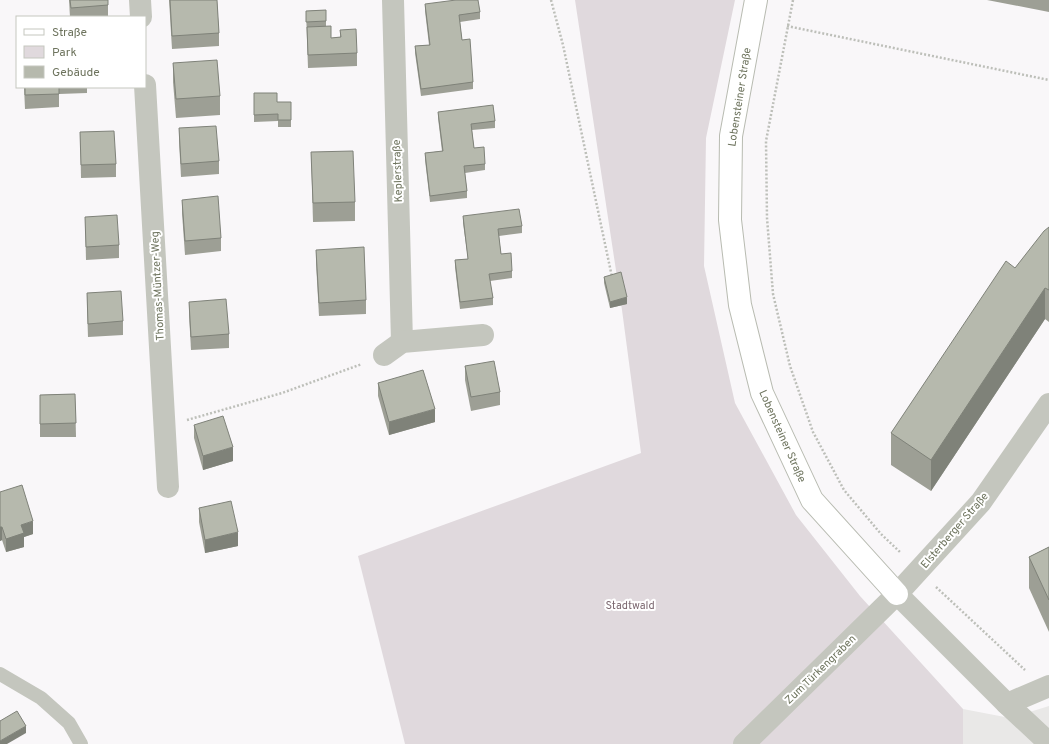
<svg xmlns="http://www.w3.org/2000/svg" width="1049" height="744" viewBox="0 0 1049 744" font-family="Overpass,sans-serif">
<style>
.built{fill:#e9e8e7}
.green{fill:#e0d9dd}
.lines{fill:none;stroke-linecap:round;stroke-linejoin:round}
.secondary-casing{stroke:#b8bbb1;stroke-width:24}
.path{stroke:#bdbfb9;stroke-width:2.5;stroke-dasharray:2 2;stroke-linecap:butt}
.lane{stroke:#c4c6be;stroke-width:14}
.street{stroke:#c4c6be;stroke-width:22}
.secondary{stroke:#fff;stroke-width:22}
.wall{fill:#9d9f95}
.shaded-wall{fill:#7f8279}
.building{fill:#b6b9ad;stroke:#7f8279}
.labels{text-anchor:middle;stroke-width:4;stroke-linejoin:round;paint-order:stroke}
.street-label{font-size:11px;fill:#6e745e;stroke:#fff}
.park-label{font-size:11px;fill:#7d6971;stroke:#fff}
</style>
<rect width="100%" height="100%" fill="#f9f7f9"/>
<polygon class="built" points="1049,706 1049,744 963,744 963,709 1010,718"/>
<polygon class="green" points="575,0 735,0 706,138 704,266 735,403 796,515 860,596 963,709 963,744 405,744 358,556 641,453 622,310"/>
<g class="lines">
<g class="secondary-casing">
<polyline id="secondary" points="756,0 731,136 730,220 740,305 762,393 812,500 897,594"/>
</g>
<g class="path">
<polyline points="551,0 563,45 612,277"/>
<polyline points="793,0 766,141 767,218 773,294 790,366 813,432 844,490 881,534 901,553"/>
<polyline points="787,26 1049,80"/>
<polyline points="187,420 282,393 362,364"/>
<polyline points="936,587 1025,670"/>
</g>
<polyline class="lane" points="0,674 41,698 69,723 81,744"/>
<g class="street">
<polyline points="140,0 141,17"/>
<polyline points="393,0 402,342"/>
<polyline points="145,85 168,487"/>
<polyline points="384,355 402,342 483,335"/>
<polyline points="897,594 1007,704 1049,686"/>
<polyline points="1007,704 1049,743"/>
<polyline points="744,744 897,594 981,502 1049,404"/>
</g>
<use href="#secondary" class="secondary"/>
</g>
<g class="wall">
<polygon points="69,0 108,0 108,17 70,17"/>
<polygon points="169,0 217,0 219,33 219,46 172,49"/>
<polygon points="987,0 1049,0 1049,12"/>
<polygon points="425,4 480,12 480,19 460,22 462,40 473,82 473,89 421,96 415,53 415,46 429,45 425,11"/>
<polygon points="326,10 326,27 331,38 340,37 340,30 357,53 357,66 308,68 306,11"/>
<polygon points="173,63 220,96 220,115 176,118 173,82"/>
<polygon points="24,87 87,87 87,93 59,94 59,107 25,109"/>
<polygon points="254,93 277,102 291,102 291,127 278,127 278,121 254,122"/>
<polygon points="438,112 495,121 495,128 472,130 474,148 485,164 485,170 465,173 467,191 467,198 430,202 425,160 425,153 442,151 438,118"/>
<polygon points="179,128 219,161 219,174 181,177 179,141"/>
<polygon points="80,132 116,164 116,177 81,178"/>
<polygon points="311,152 355,202 355,221 313,222"/>
<polygon points="182,200 221,238 221,251 185,255 182,213"/>
<polygon points="463,216 522,226 522,233 499,236 501,254 512,271 512,278 490,281 493,298 493,305 460,309 455,267 455,260 468,259 463,223"/>
<polygon points="85,217 119,245 119,258 86,260"/>
<polygon points="1049,227 1049,322 1045,319 931,491 891,465 891,433 1015,268"/>
<polygon points="316,250 366,300 366,314 319,316 316,263"/>
<polygon points="604,277 627,304 610,308 604,283"/>
<polygon points="87,293 123,321 123,335 88,337 87,306"/>
<polygon points="189,302 229,334 229,348 191,350 189,315"/>
<polygon points="465,366 500,392 500,405 471,411 465,380"/>
<polygon points="378,383 435,422 389,435 378,396"/>
<polygon points="75,394 76,437 40,437 40,395"/>
<polygon points="194,425 233,461 203,470 194,438"/>
<polygon points="0,492 33,534 24,537 24,547 6,552 2,540 0,541"/>
<polygon points="199,508 238,546 205,553 199,522"/>
<polygon points="1049,547 1049,632 1029,588 1029,557"/>
</g>
<g class="shaded-wall">
<polygon points="1045,288 1045,319 931,491 931,460"/>
<polygon points="627,297 627,304 610,308 610,302"/>
<polygon points="435,409 435,422 389,435 389,422"/>
<polygon points="233,447 233,461 203,470 203,456"/>
<polygon points="33,521 33,534 24,537 24,547 6,552 6,539 21,525"/>
<polygon points="0,527 2,527 2,540 0,541"/>
<polygon points="238,532 238,546 205,553 205,540"/>
<polygon points="26,726 26,733 7,744 0,744 0,741"/>
</g>
<g class="building">
<polygon points="70,0 108,0 108,5 71,8"/>
<polygon points="170,0 217,0 219,33 172,36"/>
<polygon points="456,0 478,0 480,12 459,15 462,40 470,39 473,82 421,89 415,46 430,45 425,4"/>
<polygon points="326,10 326,21 306,22 306,11"/>
<polygon points="331,26 331,38 341,37 340,30 356,29 357,53 308,55 307,27"/>
<polygon points="217,60 220,96 176,99 173,63"/>
<polygon points="25,87 59,87 59,94 25,95"/>
<polygon points="254,93 277,93 277,102 291,102 291,120 278,120 278,114 254,115"/>
<polygon points="493,105 495,121 471,124 474,148 484,147 485,164 464,166 467,191 430,196 425,153 443,151 438,112"/>
<polygon points="216,126 219,161 181,164 179,128"/>
<polygon points="114,131 116,164 81,165 80,132"/>
<polygon points="353,151 355,202 313,203 311,152"/>
<polygon points="218,196 221,238 185,241 182,200"/>
<polygon points="519,209 522,226 498,229 501,254 511,253 512,271 489,274 493,298 460,302 455,260 468,259 463,216"/>
<polygon points="117,215 119,245 86,247 85,217"/>
<polygon points="1049,227 1049,290 1045,288 931,460 891,433 1006,261 1015,268 1044,231"/>
<polygon points="364,247 366,300 319,303 316,250"/>
<polygon points="621,272 627,297 610,302 604,277"/>
<polygon points="121,291 123,321 88,324 87,293"/>
<polygon points="226,299 229,334 191,337 189,302"/>
<polygon points="494,361 500,392 471,397 465,366"/>
<polygon points="423,370 435,409 389,422 378,383"/>
<polygon points="75,394 76,423 40,424 40,395"/>
<polygon points="223,416 233,447 203,456 194,425"/>
<polygon points="22,485 33,521 21,525 24,533 6,539 2,527 0,527 0,492"/>
<polygon points="231,501 238,532 205,540 199,508"/>
<polygon points="1049,547 1049,600 1029,557"/>
<polygon points="17,711 26,726 0,741 0,721"/>
</g>
<g class="labels">
<g class="street-label">
<text transform="translate(739 97) rotate(-81)" y="4">Lobensteiner Straße</text>
<text transform="translate(397 171) rotate(-92)" y="4">Keplerstraße</text>
<text transform="translate(157 286) rotate(-93)" y="4">Thomas-Müntzer-Weg</text>
<text transform="translate(783 436) rotate(66)" y="4">Lobensteiner Straße</text>
<text transform="translate(954 530) rotate(-49)" y="4">Elsterberger Straße</text>
<text transform="translate(820 669) rotate(-44)" y="4">Zum Türkengraben</text>
</g>
<g class="park-label">
<text x="630" y="609">Stadtwald</text>
</g>
</g>
<rect x="16" y="16" width="130" height="72" fill="#ffffff" stroke="#c5c7bf"/>
<rect x="24" y="29" width="20" height="6" fill="#ffffff" stroke="#c5c7bf"/>
<text x="52" y="36" font-size="12" fill="#6e745e">Straße</text>
<rect x="24" y="46" width="20" height="12" fill="#e0d9dd" stroke="#c5c7bf"/>
<text x="52" y="56" font-size="12" fill="#6e745e">Park</text>
<rect x="24" y="66" width="20" height="12" fill="#b6b9ad" stroke="#c5c7bf"/>
<text x="52" y="76" font-size="12" fill="#6e745e">Gebäude</text>
</svg>
